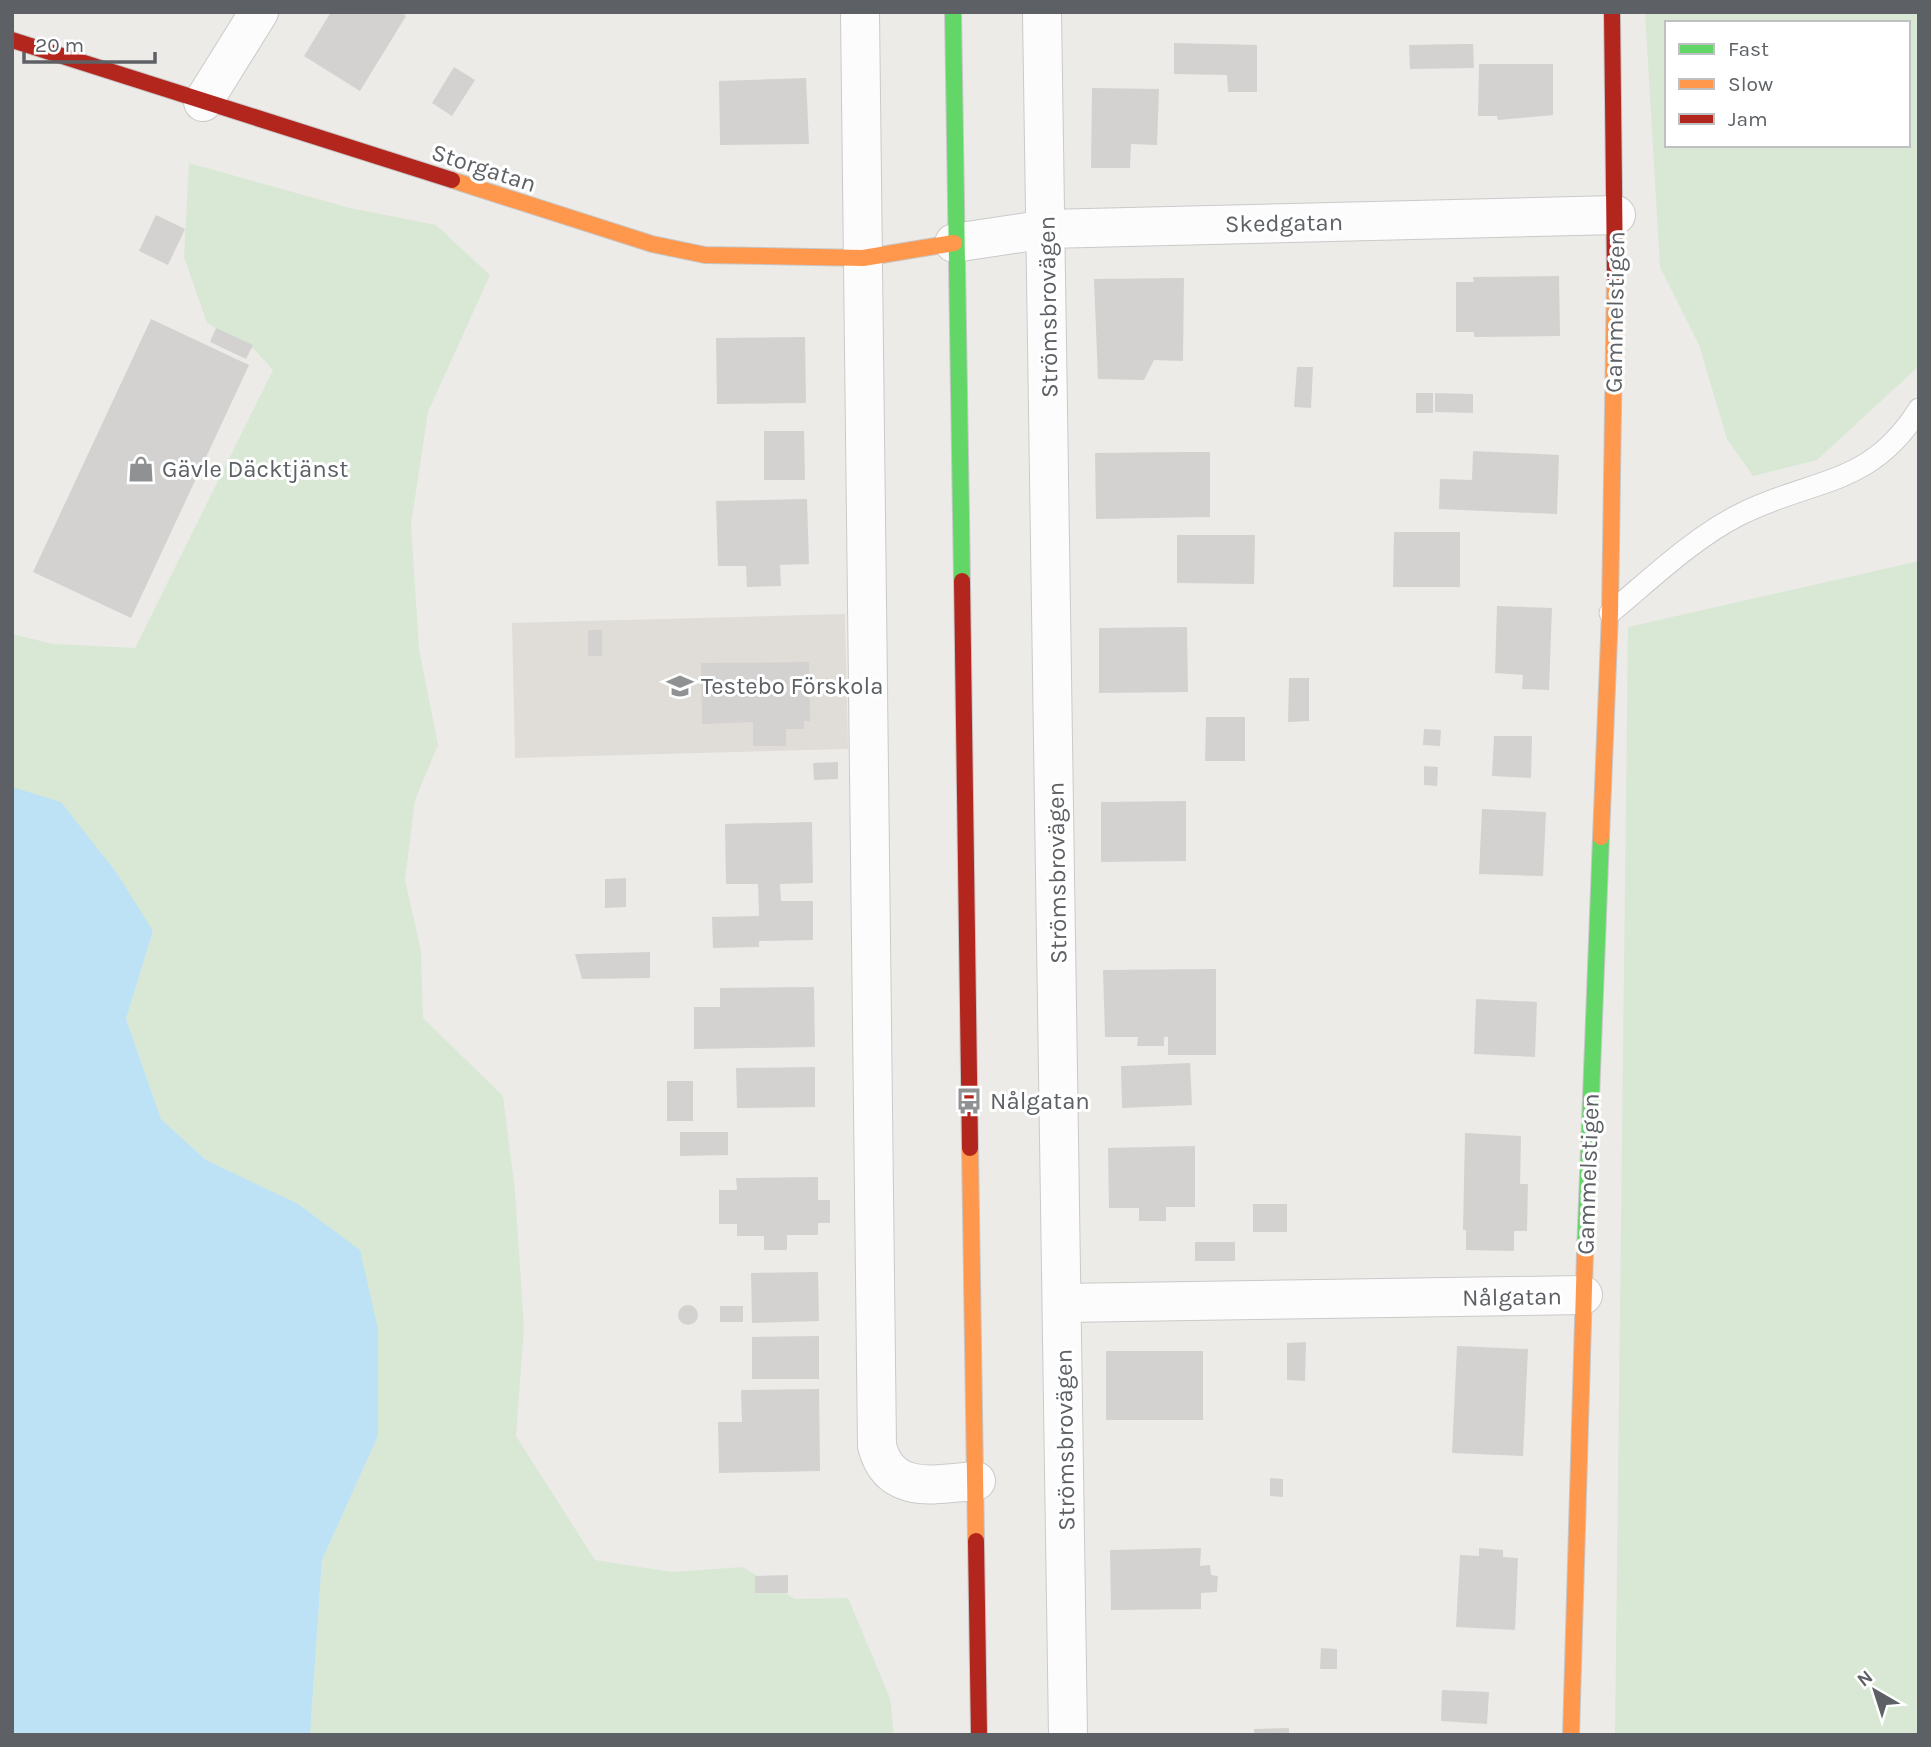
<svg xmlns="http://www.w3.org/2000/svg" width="1931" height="1747" viewBox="0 0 1931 1747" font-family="Karla,sans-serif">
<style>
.education{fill:#e0ddd8}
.green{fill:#d8e8d4;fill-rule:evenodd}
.water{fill:#bde2f5}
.building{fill:#d3d2d1}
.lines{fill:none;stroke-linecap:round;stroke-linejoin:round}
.lane-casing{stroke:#c9caca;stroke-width:23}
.street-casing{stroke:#c9caca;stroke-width:40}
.fast-casing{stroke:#c7c7c7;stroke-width:18}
.slow-casing{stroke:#c7c7c7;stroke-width:18}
.jam-casing{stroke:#c7c7c7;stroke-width:18}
.lane{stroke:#fcfcfc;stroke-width:21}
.street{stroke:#fcfcfc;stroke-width:38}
.fast{stroke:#63d668;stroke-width:16}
.slow{stroke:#ff974d;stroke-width:16}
.jam{stroke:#b3261e;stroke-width:16}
.labels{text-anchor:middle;stroke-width:6;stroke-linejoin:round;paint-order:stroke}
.street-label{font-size:24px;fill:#5d6165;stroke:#fff}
.poi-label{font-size:24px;fill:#5d6165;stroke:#fff;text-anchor:start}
</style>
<rect width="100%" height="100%" fill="#edebe8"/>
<polygon class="education" points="845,614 848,749 515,758 512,623"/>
<g class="green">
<path d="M1645 12H1919V366L1817 460 1753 476 1727 439 1699 345 1660 267ZM1667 23H1908V145H1667Z"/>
<polygon points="189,163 350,208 436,225 490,275 428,412 411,524 419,649 438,745 415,800 405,880 421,951 423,1018 503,1096 515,1191 524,1327 516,1436 595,1560 672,1572 743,1567 795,1599 848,1598 890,1698 894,1735 310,1735 322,1560 378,1436 251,1184 206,1160 161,1119 126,1019 153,931 12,787 12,634 53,644 135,648 273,370 254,349 207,323 184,257"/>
<polygon points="1919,561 1919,1735 1615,1735 1628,627"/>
</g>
<polygon class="water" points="12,787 61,802 116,872 153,931 126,1019 161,1119 206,1160 298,1204 360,1250 378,1329 378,1436 322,1560 310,1735 12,1735"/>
<g class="building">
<polygon points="331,12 401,12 406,16 360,91 304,56"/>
<polygon points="1174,43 1257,45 1257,92 1228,92 1227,75 1174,74"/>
<polygon points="1462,44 1473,44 1474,68 1410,69 1409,45"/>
<polygon points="1479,64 1553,64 1553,115 1498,120 1497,116 1478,116"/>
<polygon points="454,67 475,80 452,116 432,103"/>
<polygon points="806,78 809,144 720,145 719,81"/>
<polygon points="1092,88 1159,89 1157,145 1131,144 1130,168 1091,168"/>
<polygon points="156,215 185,229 168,265 139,251"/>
<polygon points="1559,276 1560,336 1474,337 1474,332 1456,332 1456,282 1474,282 1473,277"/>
<polygon points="1184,278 1183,361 1154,360 1144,380 1098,379 1094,279"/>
<polygon points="151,319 249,365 131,618 33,572"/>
<polygon points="216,328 253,345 246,359 210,342"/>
<polygon points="805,337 806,403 717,404 716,338"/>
<polygon points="1297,367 1313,367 1311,408 1294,407"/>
<rect x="1416" y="393" width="17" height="20"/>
<polygon points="1435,393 1473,394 1473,413 1435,412"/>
<polygon points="764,431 804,431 805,480 764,480"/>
<polygon points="1473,451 1559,455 1557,514 1439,509 1440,479 1472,480"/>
<polygon points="1185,452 1210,452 1210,517 1096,519 1095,453"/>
<polygon points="807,499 809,564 780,565 781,586 747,587 746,566 718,566 716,501"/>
<polygon points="1394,532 1460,532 1460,587 1393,587"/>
<polygon points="1177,535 1255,535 1254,584 1177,583"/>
<polygon points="1497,606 1552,608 1549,690 1522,689 1523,675 1495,673"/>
<polygon points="1187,627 1188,692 1099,693 1099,628"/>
<rect x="588" y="630" width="14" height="26"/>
<polygon points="809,662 810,721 804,721 804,729 786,729 786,746 753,746 753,722 702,724 701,663"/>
<polygon points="1289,678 1309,678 1309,721 1288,722"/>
<polygon points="1206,717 1245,717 1245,761 1205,761"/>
<polygon points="1424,729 1441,730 1440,746 1423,745"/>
<polygon points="1494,736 1532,736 1531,778 1492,776"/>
<polygon points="838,762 838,779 814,780 813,763"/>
<polygon points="1424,766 1438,767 1437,786 1424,785"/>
<polygon points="1186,801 1186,861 1101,862 1101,802"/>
<polygon points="1482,809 1546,812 1543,876 1479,874"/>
<polygon points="812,822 813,883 780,884 781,901 813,901 813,940 759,941 759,947 713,948 712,917 759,916 758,884 726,884 725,824"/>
<polygon points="626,878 626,907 605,908 605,879"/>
<polygon points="650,952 650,978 582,979 575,954"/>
<polygon points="1216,969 1216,1055 1168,1055 1168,1037 1164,1037 1164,1046 1137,1046 1138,1037 1105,1037 1103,970"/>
<polygon points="814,987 815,1047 694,1049 694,1007 720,1007 720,988"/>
<polygon points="1476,999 1537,1002 1535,1057 1474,1054"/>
<polygon points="1190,1063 1192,1105 1122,1108 1121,1066"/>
<polygon points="815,1067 815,1107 737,1108 736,1068"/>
<rect x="667" y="1081" width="26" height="40"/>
<polygon points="680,1132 728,1132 728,1155 680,1156"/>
<polygon points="1465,1133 1521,1136 1520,1184 1528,1184 1527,1231 1514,1231 1514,1251 1466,1250 1466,1230 1463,1230"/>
<polygon points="1195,1146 1195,1207 1166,1207 1166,1221 1139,1221 1139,1208 1109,1208 1108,1148"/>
<polygon points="818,1177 818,1200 830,1200 830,1223 818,1223 818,1235 787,1235 787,1250 764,1250 764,1236 737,1236 737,1224 719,1224 719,1190 737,1190 736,1178"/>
<rect x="1253" y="1204" width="34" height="28"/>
<rect x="1195" y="1242" width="40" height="19"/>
<polygon points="818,1272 819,1321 752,1323 751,1273"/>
<circle cx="688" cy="1315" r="10"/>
<rect x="720" y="1306" width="23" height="16"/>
<polygon points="819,1336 819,1379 752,1379 752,1337"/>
<polygon points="1306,1342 1305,1381 1287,1380 1287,1343"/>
<polygon points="1457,1346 1528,1349 1523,1456 1452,1453"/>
<rect x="1106" y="1351" width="97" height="69"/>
<polygon points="819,1389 820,1471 719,1473 718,1422 742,1422 741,1390"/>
<polygon points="1270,1478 1283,1479 1283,1497 1270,1496"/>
<polygon points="1201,1548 1200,1566 1210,1565 1211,1575 1218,1576 1217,1592 1201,1593 1201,1609 1111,1610 1110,1550"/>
<polygon points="1479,1548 1503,1550 1503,1557 1518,1558 1515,1630 1456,1627 1460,1555 1479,1556"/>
<polygon points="788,1575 788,1593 755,1593 755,1576"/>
<polygon points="1321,1648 1337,1649 1337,1669 1320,1669"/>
<polygon points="1442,1690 1489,1692 1487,1724 1441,1721"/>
<polygon points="1289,1728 1289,1735 1254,1735 1254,1729"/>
</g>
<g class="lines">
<g class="lane-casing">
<path id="lane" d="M1610 613C1651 579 1692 539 1739 515 1811 478 1870 488 1919 409"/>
</g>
<g class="street-casing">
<g id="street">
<path d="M860 12 877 1446C890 1496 935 1484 976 1481"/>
<polyline points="1042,12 1068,1735"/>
<polyline points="203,102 259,12"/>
<polyline points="954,243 1047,229 1616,215"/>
<polyline points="1063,1303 1583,1295"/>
</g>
</g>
<g class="fast-casing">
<g id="fast">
<polyline points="953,12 962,581"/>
<polyline points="1585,1253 1601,837"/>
</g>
</g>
<g class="slow-casing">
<g id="slow">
<polyline points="452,180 652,244 705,255 863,258 954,243"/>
<polyline points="1601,837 1610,613 1615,277"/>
<polyline points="970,1148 976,1541"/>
<polyline points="1571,1735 1585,1253"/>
</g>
</g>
<g class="jam-casing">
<g id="jam">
<polyline points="1612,12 1615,277"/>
<polyline points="12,40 452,180"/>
<polyline points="962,581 970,1148"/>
<polyline points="976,1541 979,1735"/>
</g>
</g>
<use href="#lane" class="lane"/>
<use href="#street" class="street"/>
<use href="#fast" class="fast"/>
<use href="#slow" class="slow"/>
<use href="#jam" class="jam"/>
</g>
<defs>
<g id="shop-bare" transform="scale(2.1)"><path d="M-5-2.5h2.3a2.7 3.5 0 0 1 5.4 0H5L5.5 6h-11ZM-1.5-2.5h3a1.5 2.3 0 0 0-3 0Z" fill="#8f9193" stroke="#fff" stroke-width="2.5" paint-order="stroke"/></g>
<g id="school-bare" transform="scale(2.1)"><path d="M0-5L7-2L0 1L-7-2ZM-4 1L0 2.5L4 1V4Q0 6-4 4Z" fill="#8f9193" stroke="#fff" stroke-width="2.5" paint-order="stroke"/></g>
<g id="bus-bare" transform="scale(2.1)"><path d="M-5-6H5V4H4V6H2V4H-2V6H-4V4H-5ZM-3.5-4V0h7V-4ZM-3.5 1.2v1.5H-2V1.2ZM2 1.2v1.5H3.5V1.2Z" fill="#8f9193" stroke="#fff" stroke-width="2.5" paint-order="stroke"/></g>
</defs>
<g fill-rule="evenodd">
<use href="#shop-bare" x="141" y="469"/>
<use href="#school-bare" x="680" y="686"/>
<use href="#bus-bare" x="969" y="1101"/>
</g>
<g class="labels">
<g class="street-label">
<text transform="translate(484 168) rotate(18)" y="8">Storgatan</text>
<text transform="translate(1284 223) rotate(-1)" y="8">Skedgatan</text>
<text transform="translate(1048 307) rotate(-91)" y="8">Strömsbrovägen</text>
<text transform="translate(1615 312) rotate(-89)" y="8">Gammelstigen</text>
<text transform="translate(1057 873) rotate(-91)" y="8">Strömsbrovägen</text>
<text transform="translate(1588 1174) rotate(-88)" y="8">Gammelstigen</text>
<text transform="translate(1512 1297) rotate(-1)" y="8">Nålgatan</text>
<text transform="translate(1065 1440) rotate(-91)" y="8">Strömsbrovägen</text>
</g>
<g class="poi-label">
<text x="162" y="477">Gävle Däcktjänst</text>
<text x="701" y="694">Testebo Förskola</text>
<text x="990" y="1109">Nålgatan</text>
</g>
</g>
<rect width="1931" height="1747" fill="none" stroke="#5d6165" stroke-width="28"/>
<rect x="1665" y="21" width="245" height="126" fill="#ffffff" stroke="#bec0c1" stroke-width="2"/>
<rect x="1679" y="44" width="35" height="10" fill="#63d668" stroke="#bec0c1" stroke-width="2"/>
<text x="1728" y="56" font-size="21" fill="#5d6165">Fast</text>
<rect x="1679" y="79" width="35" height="10" fill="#ff974d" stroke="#bec0c1" stroke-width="2"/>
<text x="1728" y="91" font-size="21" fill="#5d6165">Slow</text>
<rect x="1679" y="114" width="35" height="10" fill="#b3261e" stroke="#bec0c1" stroke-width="2"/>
<text x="1728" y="126" font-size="21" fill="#5d6165">Jam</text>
<g transform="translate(1875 1691) rotate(321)" stroke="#ffffff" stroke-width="5" paint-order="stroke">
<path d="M0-5L12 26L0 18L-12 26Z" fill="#5d6165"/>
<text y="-10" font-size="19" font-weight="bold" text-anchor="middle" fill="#5d6165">N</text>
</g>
<path d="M24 52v10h131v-10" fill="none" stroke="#5d6165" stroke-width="3.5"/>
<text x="35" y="52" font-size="21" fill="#5d6165" stroke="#ffffff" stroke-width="5" paint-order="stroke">20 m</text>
</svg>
